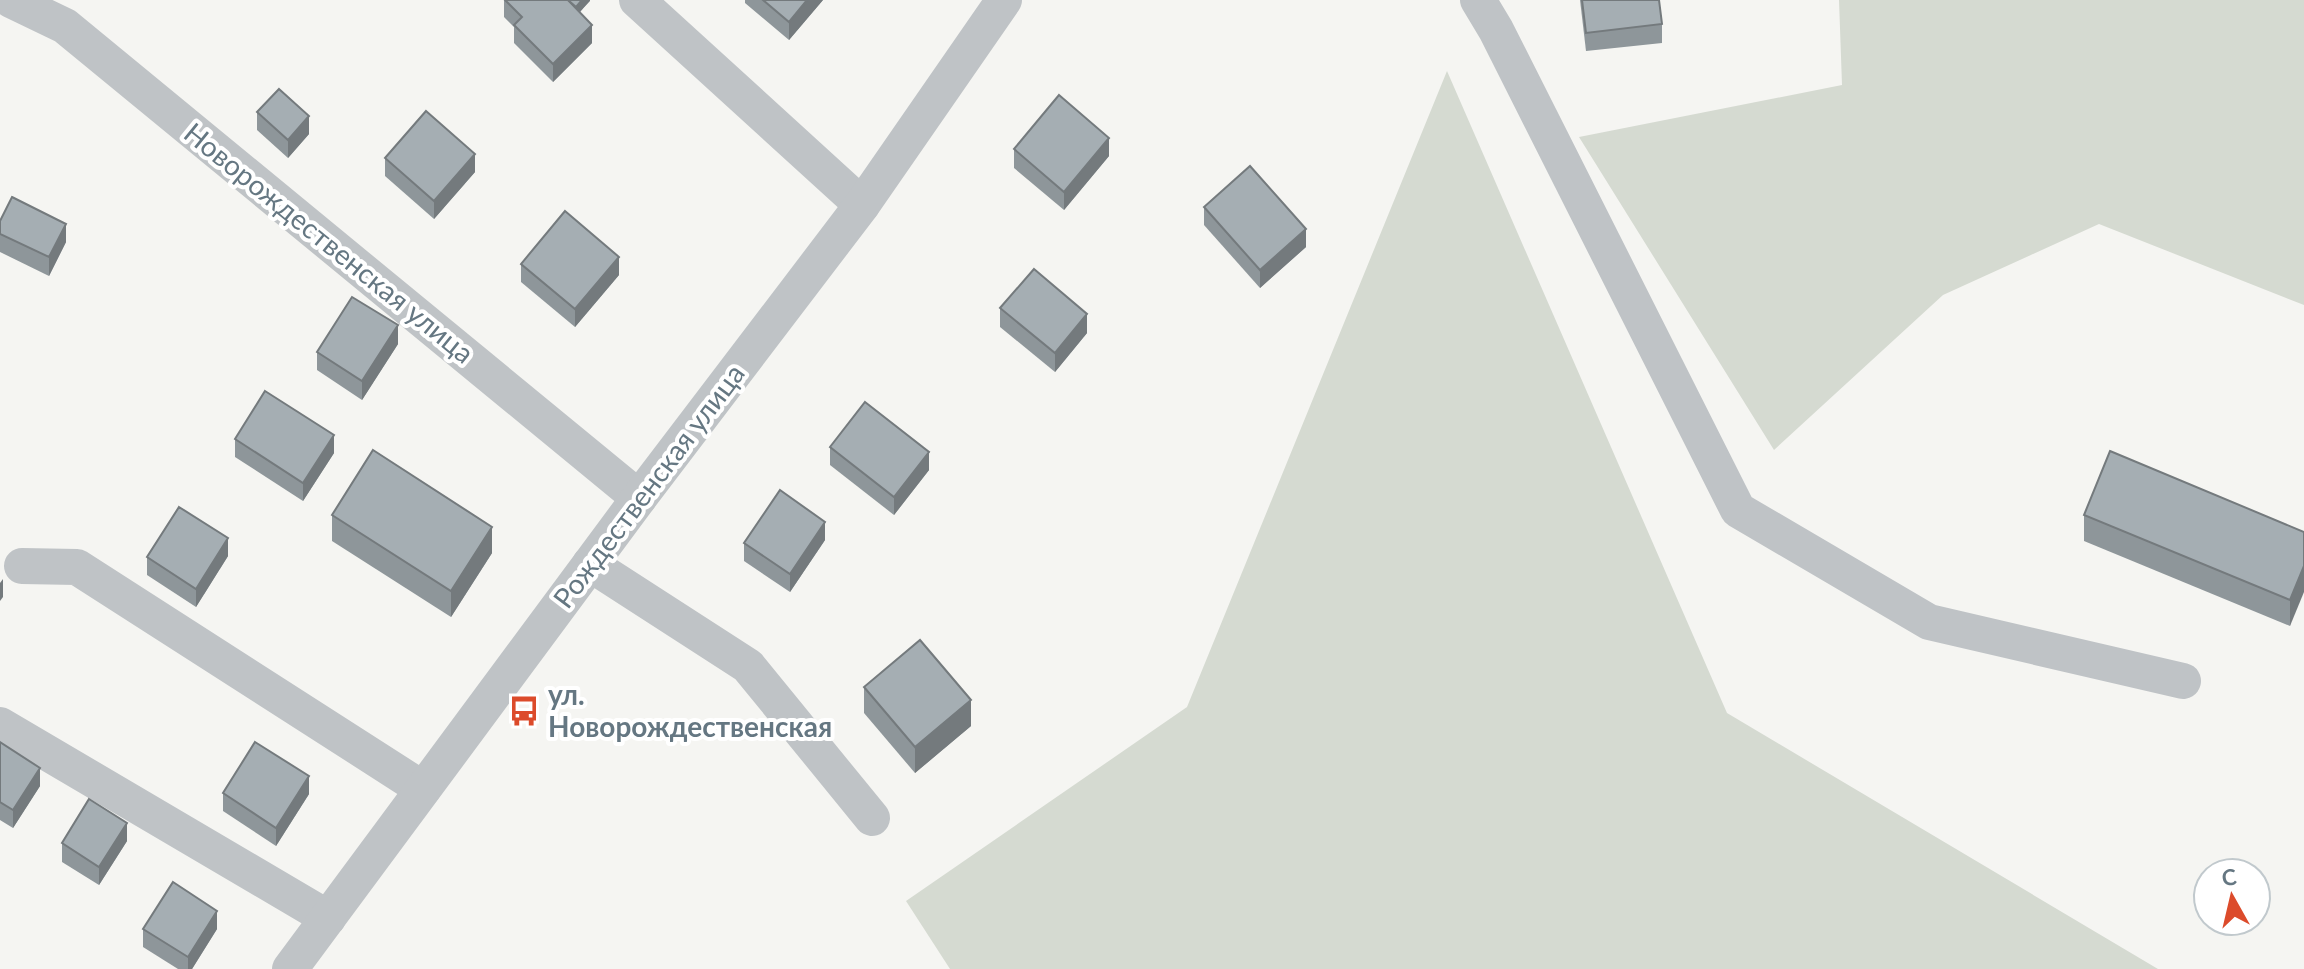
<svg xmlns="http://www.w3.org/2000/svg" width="2304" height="969" viewBox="0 0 2304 969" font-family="Lato,sans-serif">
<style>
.green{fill:#d5dad1}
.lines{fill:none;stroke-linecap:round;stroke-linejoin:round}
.minor{stroke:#bfc3c6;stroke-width:36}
.wall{fill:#8e969a}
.shaded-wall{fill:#747a7d}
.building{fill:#a5aeb3;stroke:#747a7d;stroke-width:2}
.labels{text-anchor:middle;stroke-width:8;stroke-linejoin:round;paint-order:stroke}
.street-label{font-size:28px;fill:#657782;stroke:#fff}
.poi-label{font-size:28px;font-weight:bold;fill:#657782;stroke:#fff;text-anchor:start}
</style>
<rect width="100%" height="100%" fill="#f5f5f2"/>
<g class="green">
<polygon points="1839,0 2304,0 2304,305 2099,224 1943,295 1774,450 1579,137 1842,85"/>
<polygon points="1447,71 1727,713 2158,969 950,969 906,901 1187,707"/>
</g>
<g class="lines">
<g class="minor">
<polyline points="11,0 65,26 639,498"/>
<polyline points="637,0 862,205"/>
<polyline points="1478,0 1496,30 1738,510 1929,622 2183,681"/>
<polyline points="590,564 748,666 872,818"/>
<polyline points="22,566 77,567 423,789"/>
<polyline points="0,725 328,918"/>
<polyline points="290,969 639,498 862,205 1004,0"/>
</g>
</g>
<g class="wall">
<polygon points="504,0 590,0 580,12 592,43 553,82 514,43 514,27 504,17"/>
<polygon points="745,0 823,0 789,40 745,3"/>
<polygon points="1580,0 1659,0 1662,24 1662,43 1586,51"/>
<polygon points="257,112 309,134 288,158 257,130"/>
<polygon points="1014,149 1109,156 1064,210 1014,168"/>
<polygon points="385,158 475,172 434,219 385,176"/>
<polygon points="1204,207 1306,247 1260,288 1204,225"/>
<polygon points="0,221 66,242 49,276 0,252"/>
<polygon points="521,264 619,275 575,327 521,282"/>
<polygon points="1000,308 1087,333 1055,372 1000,327"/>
<polygon points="398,344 362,400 317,370 317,352"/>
<polygon points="235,439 334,453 303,501 235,457"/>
<polygon points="830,447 929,470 894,515 830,465"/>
<polygon points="332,515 492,553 451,617 332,541"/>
<polygon points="2084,515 2304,532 2290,626 2084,541"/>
<polygon points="825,540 790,592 744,561 744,543"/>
<polygon points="228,556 196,607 147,575 147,557"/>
<polygon points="864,687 971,726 915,773 864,713"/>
<polygon points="0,742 40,786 13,828 0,820"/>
<polygon points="223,793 309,794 276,846 223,811"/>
<polygon points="127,841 99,885 62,862 62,843"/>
<polygon points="143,929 217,929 192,969 178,969 143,947"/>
</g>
<g class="shaded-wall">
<polygon points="582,0 590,0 590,1 576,16 576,7"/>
<polygon points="807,0 823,0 789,40 789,22"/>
<polygon points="592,25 592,43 553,82 553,64"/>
<polygon points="309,116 309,134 288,158 288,140"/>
<polygon points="1109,138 1109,156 1064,210 1064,192"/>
<polygon points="475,154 475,172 434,219 434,201"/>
<polygon points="66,224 66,242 49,276 49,257"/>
<polygon points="1306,229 1306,247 1260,288 1260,270"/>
<polygon points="619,257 619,275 575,327 575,309"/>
<polygon points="1087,314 1087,333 1055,372 1055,353"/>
<polygon points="398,325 398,344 362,400 362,381"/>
<polygon points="334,435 334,453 303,501 303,483"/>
<polygon points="929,452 929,470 894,515 894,497"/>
<polygon points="825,522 825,540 790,592 790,574"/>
<polygon points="492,527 492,553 451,617 451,591"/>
<polygon points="228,538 228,556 196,607 196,589"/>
<polygon points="2304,566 2304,592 2290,626 2290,600"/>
<polygon points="3,579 3,597 0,601 0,583"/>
<polygon points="971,700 971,726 915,773 915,747"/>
<polygon points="40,768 40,786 13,828 13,810"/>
<polygon points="309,776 309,794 276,846 276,828"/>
<polygon points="127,823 127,841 99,885 99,867"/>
<polygon points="217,911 217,929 192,969 188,969 188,957"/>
</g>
<g class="building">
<polygon points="505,0 568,0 592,25 553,64 514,25 522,17"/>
<polygon points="568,0 582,0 576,7"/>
<polygon points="763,0 807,0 789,22"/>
<polygon points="1582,0 1659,0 1662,24 1586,33"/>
<polygon points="279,89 309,116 288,140 257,112"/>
<polygon points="1059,95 1109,138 1064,192 1014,149"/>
<polygon points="426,111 475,154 434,201 385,158"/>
<polygon points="1250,166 1306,229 1260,270 1204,207"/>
<polygon points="12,197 66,224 49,257 0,234 0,221"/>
<polygon points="565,211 619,257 575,309 521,264"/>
<polygon points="1034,269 1087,314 1055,353 1000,308"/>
<polygon points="352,297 398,325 362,381 317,352"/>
<polygon points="265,391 334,435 303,483 235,439"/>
<polygon points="865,402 929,452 894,497 830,447"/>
<polygon points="373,450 492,527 451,591 332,515"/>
<polygon points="2110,451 2304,532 2304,566 2290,600 2084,515"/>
<polygon points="780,490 825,522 790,574 744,543"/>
<polygon points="179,507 228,538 196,589 147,557"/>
<polygon points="920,640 971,700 915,747 864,687"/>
<polygon points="0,742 40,768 13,810 0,802"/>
<polygon points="255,742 309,776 276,828 223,793"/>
<polygon points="89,799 127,823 99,867 62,843"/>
<polygon points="173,882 217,911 188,957 143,929"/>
</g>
<defs>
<g id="bus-bare" transform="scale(2.4)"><path d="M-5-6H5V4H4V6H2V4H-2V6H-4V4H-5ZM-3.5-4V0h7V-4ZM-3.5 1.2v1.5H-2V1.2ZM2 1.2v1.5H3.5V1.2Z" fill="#dc4b2b" stroke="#fff" stroke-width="2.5" paint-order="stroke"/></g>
</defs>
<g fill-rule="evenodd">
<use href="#bus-bare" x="524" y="711"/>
</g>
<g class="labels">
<g class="street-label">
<text transform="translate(329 243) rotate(39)" y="10">Новорождественская улица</text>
<text transform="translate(649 486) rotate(-53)" y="10">Рождественская улица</text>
</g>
<g class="poi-label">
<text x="548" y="705">ул.<tspan x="548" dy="32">Новорождественская</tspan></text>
</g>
</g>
<g transform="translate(2232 897) rotate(352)"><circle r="38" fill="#ffffff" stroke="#c1c9cd" stroke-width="2"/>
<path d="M0-6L14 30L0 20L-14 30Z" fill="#dc4b2b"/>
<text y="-12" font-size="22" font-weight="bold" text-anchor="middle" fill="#657782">С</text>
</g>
</svg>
